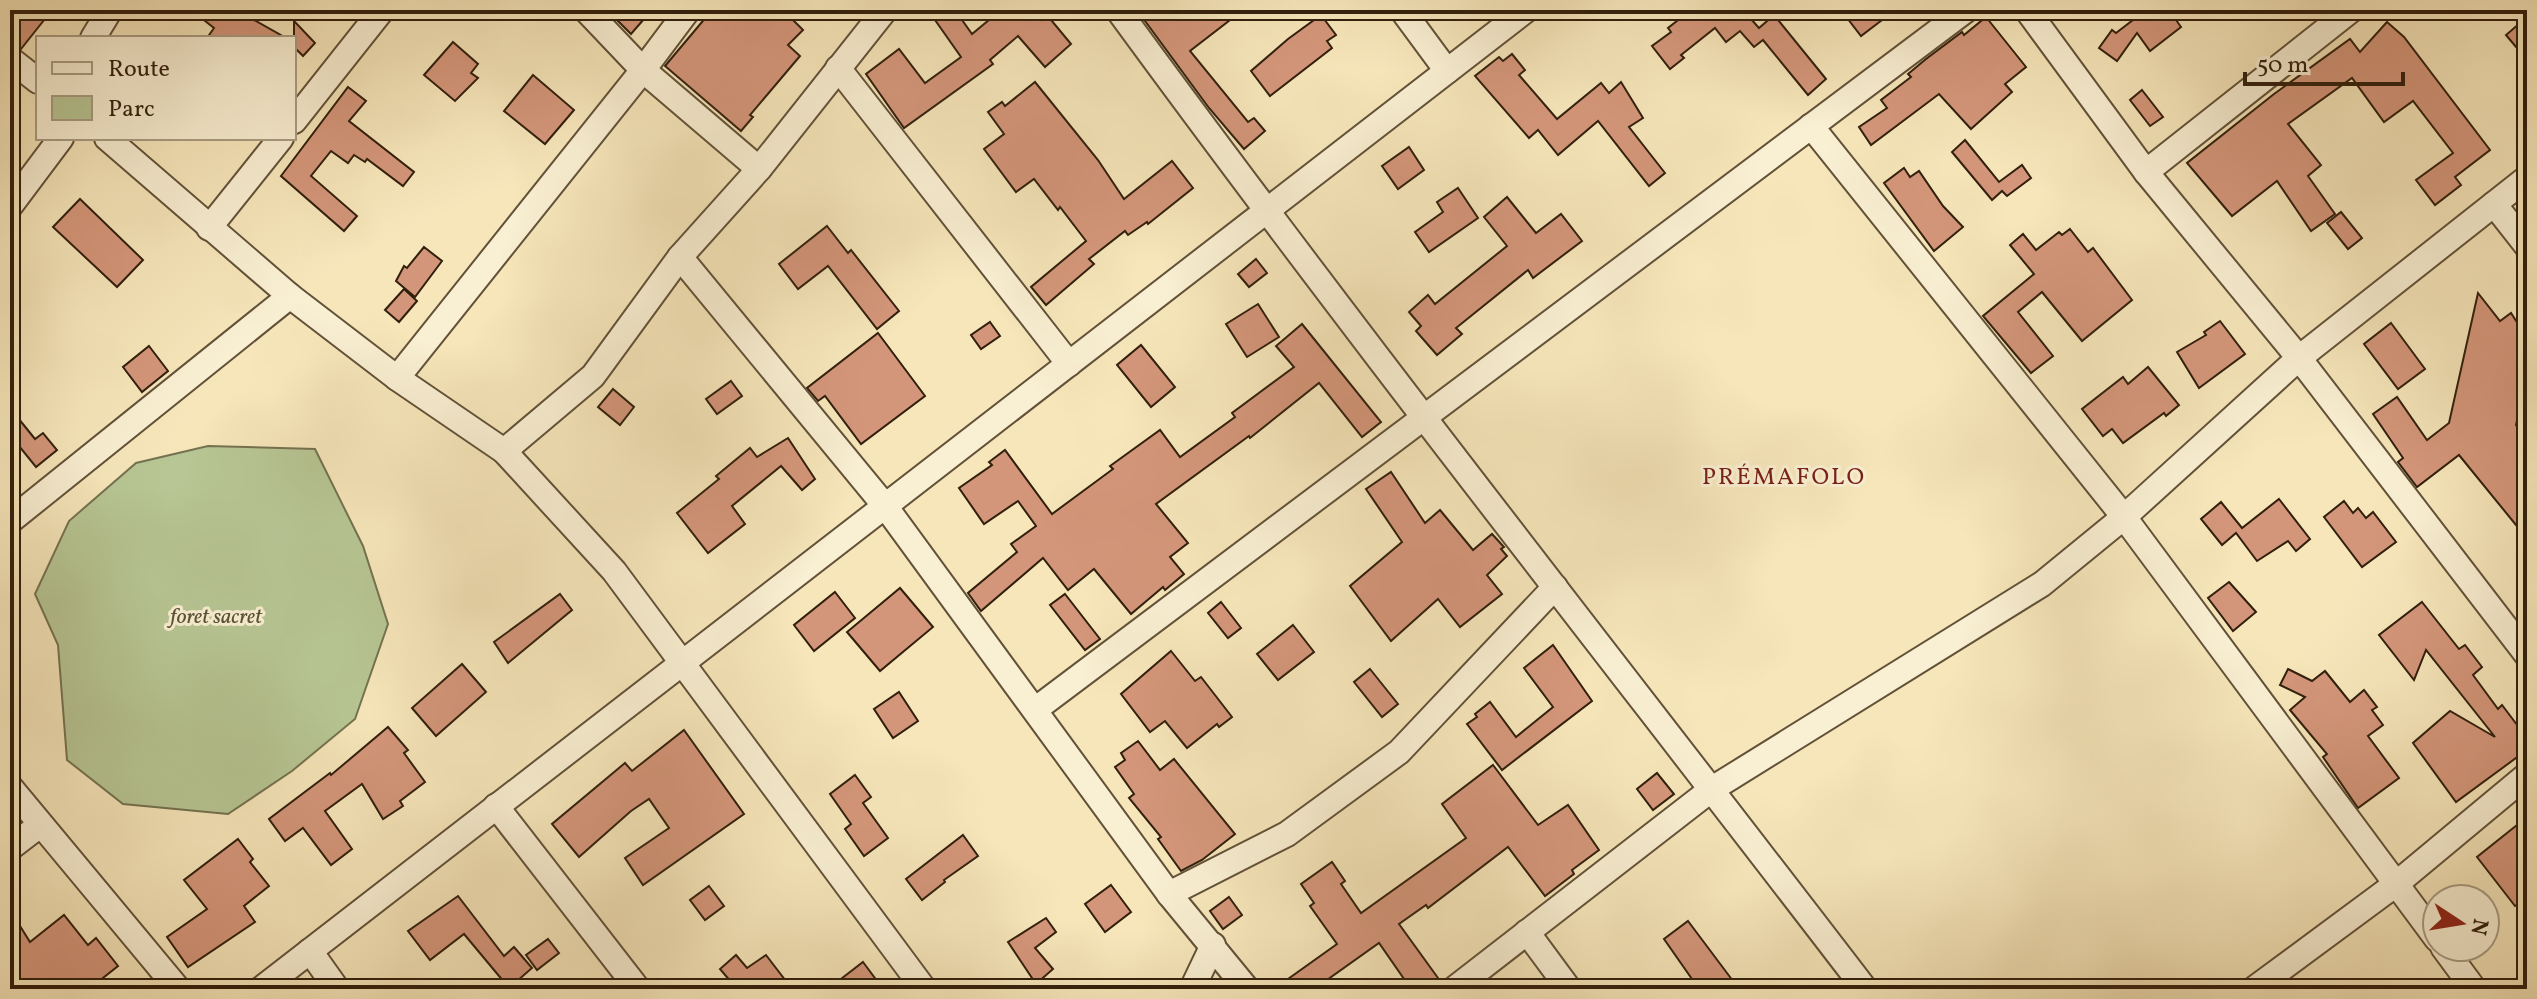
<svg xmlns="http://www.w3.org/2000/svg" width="2537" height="999" viewBox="0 0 2537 999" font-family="Vollkorn,serif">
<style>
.green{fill:#b7c694;stroke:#747250;stroke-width:2}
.building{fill:#d4967a;stroke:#311f0c;stroke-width:2}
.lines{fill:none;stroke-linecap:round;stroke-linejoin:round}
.minor-casing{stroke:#625138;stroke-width:28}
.minor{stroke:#f9efd2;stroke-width:24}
.labels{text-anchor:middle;stroke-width:6;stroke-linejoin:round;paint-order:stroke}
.park-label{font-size:22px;font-style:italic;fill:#595135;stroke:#f9efd2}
.neighbourhood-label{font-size:24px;letter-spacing:2px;fill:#7a1f14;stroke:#f9efd2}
</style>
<rect width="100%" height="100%" fill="#f6e6ba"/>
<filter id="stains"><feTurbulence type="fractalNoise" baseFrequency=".0025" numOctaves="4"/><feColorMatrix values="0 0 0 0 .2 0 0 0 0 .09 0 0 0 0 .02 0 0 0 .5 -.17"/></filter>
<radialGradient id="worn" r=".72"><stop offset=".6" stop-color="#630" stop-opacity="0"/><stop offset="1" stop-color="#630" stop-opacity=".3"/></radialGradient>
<polygon class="green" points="208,446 315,449 363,546 388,624 355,719 292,771 228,814 123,804 67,760 58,645 35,594 69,521 136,463"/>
<g class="building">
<polygon points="10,10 52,10 21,49 10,42"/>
<polygon points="191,10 251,10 247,16 286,38 207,38 214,28"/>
<polygon points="607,10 634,10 644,19 631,34"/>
<polygon points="712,10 783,10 803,30 788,45 800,56 750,115 753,117 741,131 665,66"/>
<polygon points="928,10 955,10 972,34 1001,10 1034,10 1042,20 1047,15 1071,44 1045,67 1018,36 990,60 993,64 904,128 866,74 899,49 925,83 961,57"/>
<polygon points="1137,10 1243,10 1190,51 1248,122 1254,118 1265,131 1244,149 1209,108"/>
<polygon points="1691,10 1743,10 1759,28 1774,15 1826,79 1808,95 1763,40 1754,47 1740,31 1726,42 1715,28 1681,55 1684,58 1670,69 1652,46 1671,32 1668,28"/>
<polygon points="1841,10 1875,10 1882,20 1861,36"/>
<polygon points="2146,10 2169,10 2181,27 2150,51 2137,33 2117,61 2099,48 2112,30 2116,33"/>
<polygon points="1321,15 1336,35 1327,41 1332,48 1270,96 1251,71 1288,39"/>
<polygon points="1986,17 2026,67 2005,84 2012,92 1971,129 1939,94 1871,145 1859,127 1887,108 1881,100 1911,77 1908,74 1926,59 1962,32 1964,35"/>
<polygon points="2527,17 2527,60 2506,35"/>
<polygon points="294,21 315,43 303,56 294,47"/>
<polygon points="2387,22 2404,37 2490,150 2455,177 2461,185 2435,205 2416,180 2453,153 2413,101 2384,122 2352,78 2288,124 2321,165 2308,176 2335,214 2311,231 2277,181 2232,216 2187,163 2274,94 2350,39 2360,52"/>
<polygon points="453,42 478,64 471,73 478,78 455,101 424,75"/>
<polygon points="1512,54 1525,70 1519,75 1557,119 1601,83 1609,93 1621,82 1643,118 1629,127 1665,173 1649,186 1598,121 1558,155 1538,130 1529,138 1475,76 1499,57 1503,61"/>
<polygon points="533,75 574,110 545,144 504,111"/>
<polygon points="1035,82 1098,160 1124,199 1172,161 1193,188 1148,224 1147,222 1128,235 1125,231 1089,259 1094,264 1046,305 1031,287 1086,241 1060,207 1058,210 1034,179 1016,192 984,149 1004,134 988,112 1002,102 1005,106"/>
<polygon points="348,87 366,101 349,121 414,172 403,186 367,159 365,162 354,155 348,163 331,151 311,176 357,216 344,231 281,176"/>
<polygon points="2142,90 2163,117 2150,126 2130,100"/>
<polygon points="1965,140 1999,182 2022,165 2031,178 2007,196 2002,191 1992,200 1952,152"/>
<polygon points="1409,147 1424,170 1398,189 1382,166"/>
<polygon points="1904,168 1910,177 1919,171 1943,206 1963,227 1934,251 1884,183"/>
<polygon points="1458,188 1478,218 1429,252 1415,232 1443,212 1437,202"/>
<polygon points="1507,197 1536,233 1561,214 1582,241 1533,278 1528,270 1456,328 1462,334 1437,355 1416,331 1421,326 1409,312 1428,295 1435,304 1507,246 1484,217"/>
<polygon points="80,199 143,260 117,287 53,227"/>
<polygon points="2341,212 2362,238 2348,249 2327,223"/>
<polygon points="827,226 848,253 851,250 899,311 877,329 828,266 798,289 779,264"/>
<polygon points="2070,229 2088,252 2093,248 2132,300 2082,341 2042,292 2018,312 2053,356 2031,373 1983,316 2034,274 2010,245 2023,234 2036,250 2059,232 2062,235"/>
<polygon points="424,247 442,261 415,297 396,281 404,266 407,268"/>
<polygon points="1256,259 1267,273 1249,287 1238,274"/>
<polygon points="404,289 417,301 399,322 385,310"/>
<polygon points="2478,293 2500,321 2511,313 2527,338 2527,398 2522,397 2516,425 2527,440 2527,516 2516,525 2459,455 2417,487 2398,462 2403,458 2373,414 2397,397 2427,440 2449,423"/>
<polygon points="1258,304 1279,337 1247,357 1226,324"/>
<polygon points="2220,321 2245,354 2199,388 2177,352 2206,335 2204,332"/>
<polygon points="990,322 1000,336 981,349 971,335"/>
<polygon points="2391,323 2425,369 2398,389 2364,344"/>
<polygon points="1302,324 1381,422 1362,437 1319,383 1250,438 1249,436 1156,504 1188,543 1170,557 1184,574 1165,590 1163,587 1131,614 1094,569 1068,590 1043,558 981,611 968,593 1017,552 1011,544 1036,526 1018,501 984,524 959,488 992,465 989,462 1005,450 1052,514 1113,469 1110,466 1160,430 1180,457 1235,417 1232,413 1294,367 1276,346"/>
<polygon points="878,333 925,396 861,444 825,396 818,401 807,388"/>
<polygon points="1141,345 1175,387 1151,407 1117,365"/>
<polygon points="149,346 168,371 142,392 123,367"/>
<polygon points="2148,367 2179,405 2166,416 2164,413 2123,443 2112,429 2103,436 2082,409 2123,377 2128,384"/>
<polygon points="731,381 742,396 717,414 706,399"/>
<polygon points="613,389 634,407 620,425 598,407"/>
<polygon points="10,408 35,439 43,433 57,450 36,467 10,435"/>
<polygon points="788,438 815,479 802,490 781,466 732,506 745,524 708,553 677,513 719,479 716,476 750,448 757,457"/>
<polygon points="1391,472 1425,523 1440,510 1473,550 1492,534 1504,547 1501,549 1507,556 1487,575 1502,594 1460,627 1438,599 1391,641 1350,586 1402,542 1366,489"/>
<polygon points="2279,499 2310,539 2296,551 2288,541 2257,561 2236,533 2222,545 2201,519 2221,502 2242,528"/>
<polygon points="2344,501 2353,513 2358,508 2366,518 2373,512 2396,542 2362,567 2324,517"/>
<polygon points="2229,582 2256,612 2233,631 2208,598"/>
<polygon points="900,588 933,627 880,671 847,632"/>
<polygon points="835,592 855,618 814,651 794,625"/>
<polygon points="560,594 572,610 508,663 494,642"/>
<polygon points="1065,594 1100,639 1085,650 1050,605"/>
<polygon points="1221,602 1241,628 1228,638 1208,613"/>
<polygon points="2422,602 2459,649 2465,645 2482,667 2473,675 2498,709 2502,705 2527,738 2527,760 2519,762 2516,758 2456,802 2413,743 2450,711 2495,737 2426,650 2414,680 2379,635"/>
<polygon points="1293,625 1314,652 1278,680 1257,654"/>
<polygon points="1553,645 1592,701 1502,770 1467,724 1477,717 1475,714 1490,702 1516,737 1553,707 1524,668"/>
<polygon points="1171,651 1195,681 1201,677 1232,717 1219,727 1217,724 1187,748 1165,721 1150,732 1121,694"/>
<polygon points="462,664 486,692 436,736 412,708"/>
<polygon points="1370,669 1398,704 1382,717 1354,682"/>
<polygon points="2288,669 2312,681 2325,671 2350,702 2364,690 2377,707 2372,710 2383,725 2368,736 2399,778 2358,808 2323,757 2327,754 2290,710 2305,697 2280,685"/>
<polygon points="899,692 918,721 893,738 874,709"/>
<polygon points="388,727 408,750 404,753 425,782 400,801 403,806 383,819 362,784 325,811 352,849 331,865 303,828 285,841 269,819 330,773 331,775"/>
<polygon points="684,730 744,814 643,885 625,858 669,828 649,799 631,811 579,857 552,824 625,763 632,771"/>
<polygon points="1138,741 1160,770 1174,759 1235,834 1202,860 1181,871 1158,839 1161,837 1129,798 1134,794 1115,767 1125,760 1121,753"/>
<polygon points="1493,765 1538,825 1568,805 1599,850 1572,870 1574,874 1545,896 1508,847 1428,908 1426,905 1399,924 1438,978 1423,989 1411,989 1379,943 1327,980 1334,989 1274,989 1337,944 1310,906 1314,903 1301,884 1332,862 1345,881 1341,884 1361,913 1466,838 1442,804"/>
<polygon points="1657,773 1674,794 1653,810 1637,789"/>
<polygon points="855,775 871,797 863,803 888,838 864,856 845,829 851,824 830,794"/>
<polygon points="2527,817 2527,898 2515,906 2477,857"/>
<polygon points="963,835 978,856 944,880 945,882 922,900 906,879"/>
<polygon points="238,839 253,859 250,862 269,886 244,906 255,922 188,967 167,937 207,909 184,880"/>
<polygon points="1111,885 1131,912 1105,932 1085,904"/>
<polygon points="709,886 724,906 705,920 690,900"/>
<polygon points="458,896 504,956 514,947 532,968 509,988 464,934 430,960 408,931"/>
<polygon points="1229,897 1242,915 1223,929 1210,911"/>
<polygon points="10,910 30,942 64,915 88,945 96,938 118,966 89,989 10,989"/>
<polygon points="1046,918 1056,932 1035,948 1053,969 1036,984 1008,942"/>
<polygon points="1688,921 1733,981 1723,989 1699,989 1664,939"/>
<polygon points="548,939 559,953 537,970 526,955"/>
<polygon points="736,955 747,968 766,955 792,989 737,989 720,969"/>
<polygon points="863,962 883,989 828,989"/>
</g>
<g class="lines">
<g class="minor-casing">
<g id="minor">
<polyline points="586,10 643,70 759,169"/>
<path d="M1118 10C1360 341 1615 663 1865 989"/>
<polyline points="1402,10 1447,71"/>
<polyline points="2027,10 2146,172 2299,358 2527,655"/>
<polyline points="93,38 110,10"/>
<polyline points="10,59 38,81"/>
<polyline points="838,68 1069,364"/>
<polyline points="294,121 382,10"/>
<polyline points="1811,126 2124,517 2437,939"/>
<polyline points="107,138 290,296 397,378 504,451 614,571 924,989"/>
<polyline points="2146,172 2351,10"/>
<polyline points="2494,204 2527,246"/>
<polyline points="10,206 61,138"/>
<polyline points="209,228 281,138"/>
<polyline points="680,257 885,506 1169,894 1247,989"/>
<polyline points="397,378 643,70 688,10"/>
<polyline points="504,451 593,376 680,257 759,169 885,10"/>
<polyline points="10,521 290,296"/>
<polyline points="1036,709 1966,10"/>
<polyline points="10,787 178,989"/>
<polyline points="496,806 638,989"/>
<polyline points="10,848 40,825"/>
<polyline points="1169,894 1287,834 1399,752 1555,587"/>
<polyline points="1527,932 1569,989"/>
<polyline points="2443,947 2474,989"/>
<polyline points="310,951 337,989"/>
<polyline points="261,989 1526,10"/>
<polyline points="1192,989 1213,945"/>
<polyline points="1454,989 1712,789 2042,584 2124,517 2299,358 2527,178"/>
<polyline points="2254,989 2396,884 2527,775"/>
</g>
</g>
<use href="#minor" class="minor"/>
</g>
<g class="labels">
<g class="park-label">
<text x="216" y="623">foret sacret</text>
</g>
<g class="neighbourhood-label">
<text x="1784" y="484">PRÉMAFOLO</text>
</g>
</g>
<rect width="2537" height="999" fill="none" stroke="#f6e6ba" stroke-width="40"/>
<rect x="12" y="12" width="2513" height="975" fill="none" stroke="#311f0c" stroke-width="4"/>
<rect x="20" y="20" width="2497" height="959" fill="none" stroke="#311f0c" stroke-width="2"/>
<rect x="36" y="36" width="260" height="104" fill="#f9efd2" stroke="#a99c83" stroke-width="2"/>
<rect x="52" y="62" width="40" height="12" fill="#f9efd2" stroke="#a99c83" stroke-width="2"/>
<text x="108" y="76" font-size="24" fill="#311f0c">Route</text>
<rect x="52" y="96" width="40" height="24" fill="#b7c694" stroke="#a99c83" stroke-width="2"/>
<text x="108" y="116" font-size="24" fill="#311f0c">Parc</text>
<g transform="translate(2461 923) rotate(102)"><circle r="38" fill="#f9efd2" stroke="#a99c83" stroke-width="2"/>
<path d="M0-6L14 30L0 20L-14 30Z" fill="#8f2418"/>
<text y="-12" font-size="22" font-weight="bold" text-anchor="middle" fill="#311f0c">N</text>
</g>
<path d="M2245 72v12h158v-12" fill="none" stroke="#311f0c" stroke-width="4"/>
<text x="2257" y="72" font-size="24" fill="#311f0c" stroke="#f9efd2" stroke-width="6" paint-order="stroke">50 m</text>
<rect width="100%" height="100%" filter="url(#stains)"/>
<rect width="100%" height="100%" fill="url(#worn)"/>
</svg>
